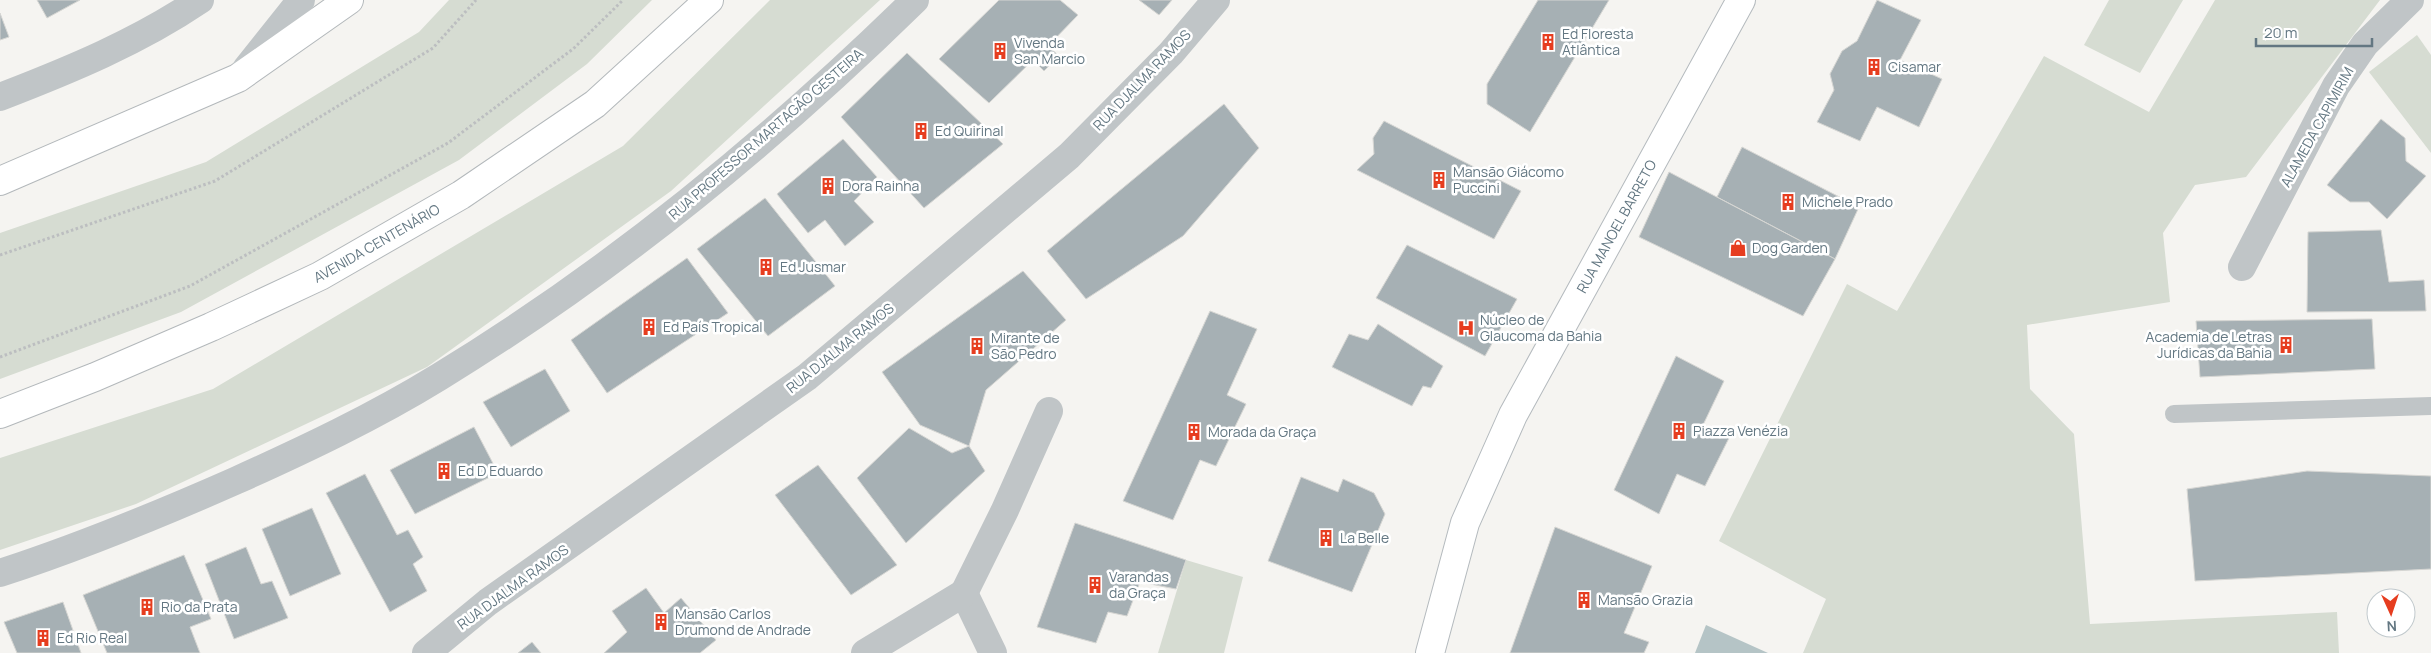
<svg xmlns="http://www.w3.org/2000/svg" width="2431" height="653" viewBox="0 0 2431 653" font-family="Manrope,sans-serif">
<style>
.green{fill:#d6dcd2}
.water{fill:#b5c4c6}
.building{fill:#a6b0b4;stroke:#d6d6d3}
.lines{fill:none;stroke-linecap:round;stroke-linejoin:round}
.secondary-casing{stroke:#b4babe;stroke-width:30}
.primary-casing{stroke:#b3b8bb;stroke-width:30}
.path{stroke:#bcbec0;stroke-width:3;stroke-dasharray:2.5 2.5;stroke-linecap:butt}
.lane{stroke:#c0c5c7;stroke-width:18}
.street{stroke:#c0c5c7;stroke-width:28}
.secondary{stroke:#fff;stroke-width:28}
.primary{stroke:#fff;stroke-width:28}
.labels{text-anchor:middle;stroke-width:5;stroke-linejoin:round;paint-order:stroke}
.poi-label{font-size:14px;fill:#637782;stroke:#fff;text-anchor:start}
.street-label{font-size:14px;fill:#637782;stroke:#fff}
</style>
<rect width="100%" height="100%" fill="#f5f4f1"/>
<g class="green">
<polygon points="449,0 652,0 587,64 459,160 181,312 0,379 0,233 206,162 419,32"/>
<polygon points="770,0 880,0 671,191 427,367 136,504 0,550 0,458 213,389 623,146"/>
<polygon points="2109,0 2183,0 2140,73 2084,45"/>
<polygon points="2215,0 2380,0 2246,177 2195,185 2163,233 2170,302 2027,325 2030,389 2074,434 2090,624 2337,612 2339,653 1803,653 1826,599 1719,541 1847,284 1897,311 2044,56 2149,112"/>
<polygon points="2417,35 2431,55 2431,153 2369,72"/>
<polygon points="1186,560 1243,577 1224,653 1158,653"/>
</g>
<polygon class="water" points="1706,625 1768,653 1695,653"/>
<g class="building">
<polygon points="37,0 80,0 47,18"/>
<polygon points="999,0 1060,0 1078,15 1048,46 1059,56 1044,71 1033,60 989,103 939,59"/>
<polygon points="1139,0 1172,0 1159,15"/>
<polygon points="1538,0 1609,0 1530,132 1487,104 1487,84"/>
<polygon points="1877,0 1921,20 1900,60 1942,79 1919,127 1877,107 1860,141 1817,122 1834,90 1830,74 1842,51 1857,41"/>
<polygon points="0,13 9,37 0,40"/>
<polygon points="907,53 1003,144 924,208 841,117"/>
<polygon points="1224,104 1259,148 1183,236 1086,299 1047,251"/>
<polygon points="2381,119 2405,138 2406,161 2426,176 2387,219 2369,202 2350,202 2327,185"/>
<polygon points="1384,121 1521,191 1494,239 1357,170 1374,154 1373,138"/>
<polygon points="843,139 877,177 854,201 874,222 845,246 825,220 808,233 777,194"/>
<polygon points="1742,147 1859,207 1835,259 1717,197"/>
<polygon points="1669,172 1835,259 1803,316 1639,237"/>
<polygon points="765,198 835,286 768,336 697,249"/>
<polygon points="2381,230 2389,282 2424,280 2426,311 2307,312 2308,232"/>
<polygon points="1407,245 1517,299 1485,356 1376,298"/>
<polygon points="687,258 728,313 607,393 571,340"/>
<polygon points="1023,271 1066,320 986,390 969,446 920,425 882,372"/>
<polygon points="1210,311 1257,329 1227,395 1246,404 1216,466 1200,460 1173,520 1123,501"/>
<polygon points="2372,319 2375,369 2200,377 2196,321"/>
<polygon points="1378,324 1443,366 1431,388 1423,386 1412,406 1332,367 1349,334 1368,340"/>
<polygon points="1676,356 1724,381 1703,425 1729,438 1705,486 1677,474 1659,514 1614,490"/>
<polygon points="545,369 570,411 511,447 483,402"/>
<polygon points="474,427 498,473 415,514 390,470"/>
<polygon points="909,428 952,453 969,446 985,471 906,543 857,478"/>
<polygon points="818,465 897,565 851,595 775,495"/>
<polygon points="2307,471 2431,476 2431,569 2195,581 2187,489"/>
<polygon points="365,474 397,535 408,530 423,557 413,564 427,591 390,612 326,493"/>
<polygon points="1301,477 1338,492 1343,479 1374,493 1385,514 1352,592 1268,561"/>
<polygon points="312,508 341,574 290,596 262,529"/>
<polygon points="1075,523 1186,560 1176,589 1140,582 1127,616 1108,612 1096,643 1037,627"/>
<polygon points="1555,527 1652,566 1624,633 1649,642 1644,653 1510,653"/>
<polygon points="246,547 261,584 272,581 288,618 234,639 205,564"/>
<polygon points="184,555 211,619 190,627 200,653 107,653 83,595"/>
<polygon points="646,588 664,613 681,598 716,640 700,653 604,653 627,632 612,611"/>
<polygon points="63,602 81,653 17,653 4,622"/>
<polygon points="532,642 541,653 518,653"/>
</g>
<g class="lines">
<g class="secondary-casing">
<g id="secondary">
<path id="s1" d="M1430 653 1465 523 1513 415 1741 0"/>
</g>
</g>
<g class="primary-casing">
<g id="primary">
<polyline points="0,181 238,78 349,0"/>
<path id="s2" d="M0 414 95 377 211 327 320 276 461 195 595 104 709 0"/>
</g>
</g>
<g class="path">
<polyline points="0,255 215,181 433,48 476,0"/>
<polyline points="0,357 190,286 448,143 573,49 623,0"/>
</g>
<polyline class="lane" points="2174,414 2431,406"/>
<g class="street">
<polyline points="246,69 301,0"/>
<path d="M0 97C70 70 138 42 200 0"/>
<polyline points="2242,267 2336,86 2365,44 2410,0"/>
<path d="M0 573C80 547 158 515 235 481 304 450 374 417 439 377 613 271 770 142 915 0"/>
<polyline points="964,593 1005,510 1049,411"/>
<polyline points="964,593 993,653"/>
<polyline points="426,653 488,602 807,377 1069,156 1171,53 1216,0"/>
<polyline points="865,653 964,593"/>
</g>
<use href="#secondary" class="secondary"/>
<use href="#primary" class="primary"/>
</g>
<defs>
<g id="building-bare" transform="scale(1.35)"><path d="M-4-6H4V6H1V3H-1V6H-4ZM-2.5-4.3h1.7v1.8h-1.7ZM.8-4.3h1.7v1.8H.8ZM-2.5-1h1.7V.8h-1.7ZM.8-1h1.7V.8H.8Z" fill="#e63d1f" stroke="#fff" stroke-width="2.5" paint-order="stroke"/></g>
<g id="shop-bare" transform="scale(1.35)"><path d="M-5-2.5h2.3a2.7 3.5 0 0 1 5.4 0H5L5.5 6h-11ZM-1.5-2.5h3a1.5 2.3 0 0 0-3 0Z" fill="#e63d1f" stroke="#fff" stroke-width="2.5" paint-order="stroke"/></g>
<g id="hospital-bare" transform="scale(1.35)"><path d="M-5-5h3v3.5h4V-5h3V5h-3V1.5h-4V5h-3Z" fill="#e63d1f" stroke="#fff" stroke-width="2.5" paint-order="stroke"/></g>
</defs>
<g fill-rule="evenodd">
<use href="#building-bare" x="1548" y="42"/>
<use href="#building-bare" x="1000" y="51"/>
<use href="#building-bare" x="1874" y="67"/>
<use href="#building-bare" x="921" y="131"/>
<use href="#building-bare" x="1439" y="180"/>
<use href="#building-bare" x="828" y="186"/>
<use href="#building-bare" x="1788" y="202"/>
<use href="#shop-bare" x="1738" y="248"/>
<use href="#building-bare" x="766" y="267"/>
<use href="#building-bare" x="649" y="327"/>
<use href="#hospital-bare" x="1466" y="328"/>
<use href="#building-bare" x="2286" y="345"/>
<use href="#building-bare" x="977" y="346"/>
<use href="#building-bare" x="1679" y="431"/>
<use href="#building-bare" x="1194" y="432"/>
<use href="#building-bare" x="444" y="471"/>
<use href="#building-bare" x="1326" y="538"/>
<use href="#building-bare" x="1095" y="585"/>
<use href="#building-bare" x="1584" y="600"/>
<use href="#building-bare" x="147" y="607"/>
<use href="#building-bare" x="661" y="622"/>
<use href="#building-bare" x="43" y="638"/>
</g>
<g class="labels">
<g class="poi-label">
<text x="1562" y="39">Ed Floresta<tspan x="1562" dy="16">Atlântica</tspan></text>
<text x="1014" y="48">Vivenda<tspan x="1014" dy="16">San Marcio</tspan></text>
<text x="1888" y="72">Cisamar</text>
<text x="935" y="136">Ed Quirinal</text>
<text x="1453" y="177">Mansão Giácomo<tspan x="1453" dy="16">Puccini</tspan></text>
<text x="842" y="191">Dora Rainha</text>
<text x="1802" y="207">Michele Prado</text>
<text x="1752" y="253">Dog Garden</text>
<text x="780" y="272">Ed Jusmar</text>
<text x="1480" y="325">Núcleo de<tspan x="1480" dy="16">Glaucoma da Bahia</tspan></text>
<text x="663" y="332">Ed País Tropical</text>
<text x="2272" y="342" text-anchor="end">Academia de Letras<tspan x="2272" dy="16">Jurídicas da Bahia</tspan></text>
<text x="991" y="343">Mirante de<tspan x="991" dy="16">São Pedro</tspan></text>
<text x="1693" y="436">Piazza Venézia</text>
<text x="1208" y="437">Morada da Graça</text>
<text x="458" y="476">Ed D Eduardo</text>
<text x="1340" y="543">La Belle</text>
<text x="1109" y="582">Varandas<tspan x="1109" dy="16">da Graça</tspan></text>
<text x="1598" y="605">Mansão Grazia</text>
<text x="161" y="612">Rio da Prata</text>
<text x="675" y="619">Mansão Carlos<tspan x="675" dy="16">Drumond de Andrade</tspan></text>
<text x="57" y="643">Ed Rio Real</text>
</g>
<g class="street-label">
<text transform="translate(1142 80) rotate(-46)" y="5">RUA DJALMA RAMOS</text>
<text transform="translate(2317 127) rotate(-61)" y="5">ALAMEDA CAPIMIRIM</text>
<text transform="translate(766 134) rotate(-41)" y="5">RUA PROFESSOR MARTAGÃO GESTEIRA</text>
<text dy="5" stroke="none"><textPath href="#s1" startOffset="468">RUA MANOEL BARRETO</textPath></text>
<text dy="5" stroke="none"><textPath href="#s2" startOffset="414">AVENIDA CENTENÁRIO</textPath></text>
<text transform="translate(840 348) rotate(-39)" y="5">RUA DJALMA RAMOS</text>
<text transform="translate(513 587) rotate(-36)" y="5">RUA DJALMA RAMOS</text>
</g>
</g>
<g transform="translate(2391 613) rotate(177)"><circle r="24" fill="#ffffff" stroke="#c1c9cd"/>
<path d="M0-4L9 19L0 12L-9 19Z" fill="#e63d1f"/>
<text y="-8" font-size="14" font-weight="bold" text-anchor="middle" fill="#637782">N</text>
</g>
<path d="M2256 38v8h116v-8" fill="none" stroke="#637782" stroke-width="2.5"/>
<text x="2264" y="38" font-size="15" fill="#637782" stroke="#ffffff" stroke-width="4" paint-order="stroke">20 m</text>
</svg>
